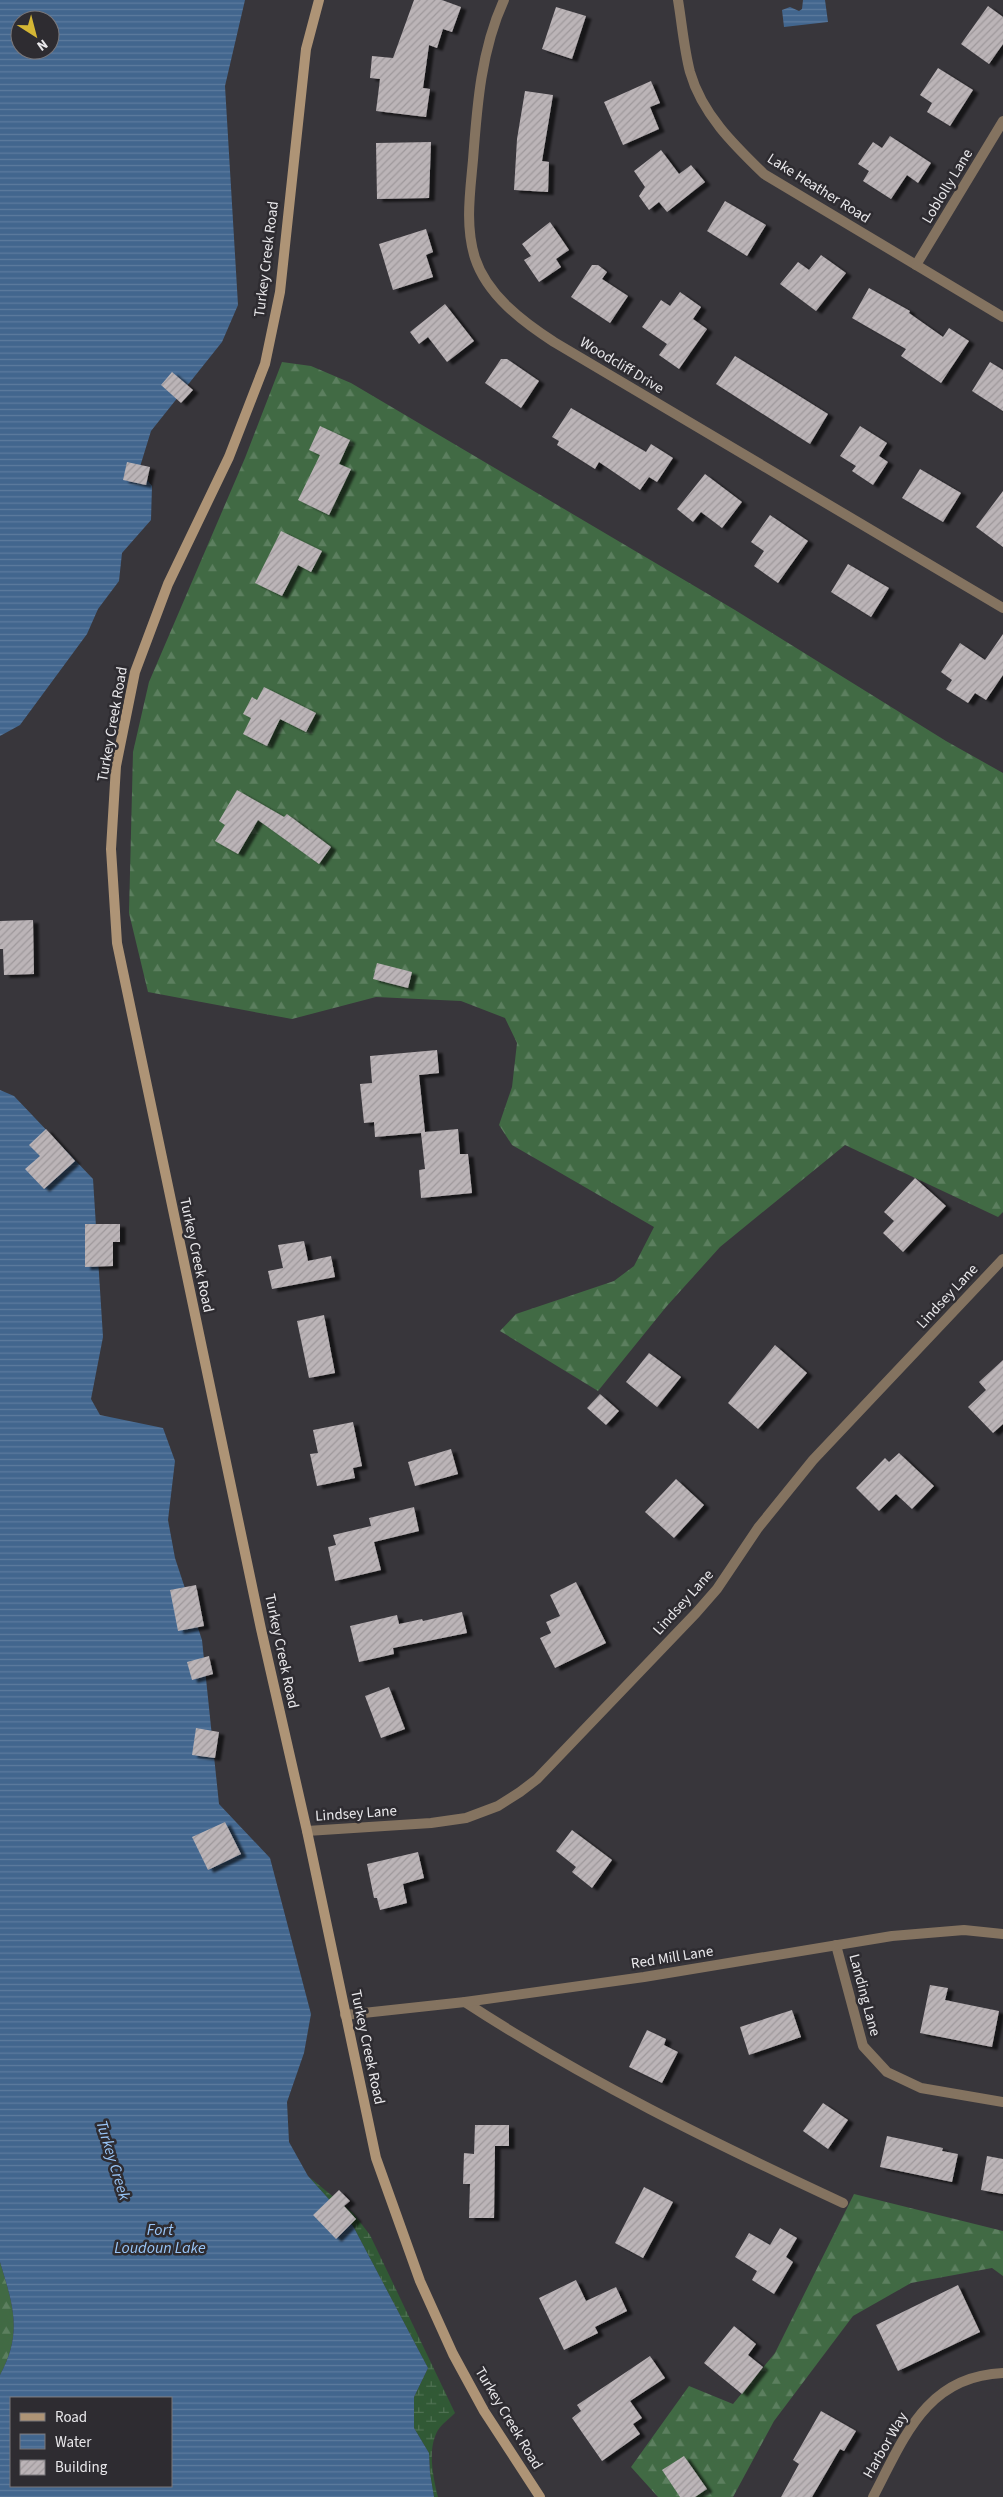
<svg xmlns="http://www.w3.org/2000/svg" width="1003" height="2497" viewBox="0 0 1003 2497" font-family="'Source Sans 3',sans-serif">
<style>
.forest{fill:url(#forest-firs)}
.wetland{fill:url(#wetland-marsh)}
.water{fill:url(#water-rules);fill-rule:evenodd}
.building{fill:url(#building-hatch);filter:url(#shadow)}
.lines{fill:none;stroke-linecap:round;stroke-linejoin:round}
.street{stroke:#847360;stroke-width:10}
.secondary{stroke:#ae9476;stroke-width:10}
.labels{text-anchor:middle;stroke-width:5;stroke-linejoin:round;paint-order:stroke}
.street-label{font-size:15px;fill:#e9e8eb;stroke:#2e2c31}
.water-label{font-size:16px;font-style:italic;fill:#99c5f7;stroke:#2e2c31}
</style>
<defs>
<pattern id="forest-firs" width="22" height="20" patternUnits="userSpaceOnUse" patternTransform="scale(1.25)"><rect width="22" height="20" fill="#416a44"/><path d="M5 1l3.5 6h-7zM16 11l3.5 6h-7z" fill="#5c7f5f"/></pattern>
<pattern id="wetland-marsh" width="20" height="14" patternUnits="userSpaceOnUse" patternTransform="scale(1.25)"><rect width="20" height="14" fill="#315935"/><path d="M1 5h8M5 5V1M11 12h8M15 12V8" fill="none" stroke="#4f7152"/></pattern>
<pattern id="water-rules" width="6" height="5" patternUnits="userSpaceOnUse" patternTransform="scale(1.25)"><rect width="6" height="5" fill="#42668e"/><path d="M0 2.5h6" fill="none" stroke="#5d7c9e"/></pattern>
<pattern id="building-hatch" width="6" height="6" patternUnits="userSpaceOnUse" patternTransform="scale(1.25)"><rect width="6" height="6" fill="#bbb4b7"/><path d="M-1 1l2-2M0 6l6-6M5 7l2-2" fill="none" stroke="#9e989b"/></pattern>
<filter id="shadow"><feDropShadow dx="5.5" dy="3" stdDeviation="1" flood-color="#0009"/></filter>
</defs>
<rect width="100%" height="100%" fill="#38363b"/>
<g class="forest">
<polygon points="282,362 311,366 351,383 735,610 946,741 1003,773 1003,1212 998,1217 845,1145 720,1247 666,1307 598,1391 500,1331 516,1314 614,1281 634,1266 654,1227 512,1145 499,1125 512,1087 517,1043 505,1018 461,1001 376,997 292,1019 148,992 129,913 133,752 149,682 245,458"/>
<polygon points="854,2194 1003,2231 1003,2276 992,2268 911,2283 853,2316 774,2421 733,2497 658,2497 631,2467 689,2386 733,2404 775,2353"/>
<path d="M0 2262C13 2305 23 2333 0 2375Z"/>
</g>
<path class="wetland" d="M308 2176 353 2213 370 2235 455 2413C450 2418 442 2424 438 2430 427 2449 433 2477 438 2497H434L430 2473 429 2453 414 2428V2397L428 2368 353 2226Z"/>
<g class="water">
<path d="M0 0H245L225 86 238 305 222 342 151 431 139 470 152 486 151 520 122 553 119 581 98 609 87 634 20 725 0 736ZM20 20H50V50H20Z"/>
<polygon points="803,0 825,0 828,22 784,27 782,10 790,7 799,11 802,9"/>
<path d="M0 1090 14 1096 93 1179 103 1337 91 1399 100 1415 163 1428 175 1461 168 1520 175 1558 202 1640 219 1804 270 1858 311 2014 304 2053 287 2102 289 2142 308 2176 353 2226 428 2368 414 2397V2428L429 2453 430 2473 434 2497H0V2375C23 2333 13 2305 0 2262ZM11 2398H171V2486H11Z"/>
</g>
<g class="building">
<polygon points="414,0 442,0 461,7 452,32 443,29 437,48 429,45 423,88 430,89 426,117 376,111 380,79 370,78 372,56 393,58"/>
<polygon points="988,6 1003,17 1003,44 989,64 961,44"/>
<polygon points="556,7 586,16 572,59 542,49"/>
<polygon points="938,68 973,90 950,126 927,112 932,103 920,95"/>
<polygon points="651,81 660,103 650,107 659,129 623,145 604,102"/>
<polygon points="525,91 553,95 542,161 549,162 548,192 514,190 517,139"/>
<polygon points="890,136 931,163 918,183 907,175 891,199 863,181 869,171 858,164 873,142 882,148"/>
<polygon points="431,142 429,198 377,199 376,143"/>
<polygon points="661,150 679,174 691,165 705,182 667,212 659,202 649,210 639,196 645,187 634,171"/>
<polygon points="725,201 766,225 747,256 707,231"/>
<polygon points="550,222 569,250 556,259 561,267 539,282 524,260 531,256 522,244"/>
<polygon points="426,229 433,252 426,255 433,277 393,290 379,244"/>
<polygon points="821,255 846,273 816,311 780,284 798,262 809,270"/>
<polygon points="592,265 598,265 607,272 602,279 628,296 610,323 571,297"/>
<polygon points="869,288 910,311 909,313 943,337 949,328 969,341 941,383 901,356 906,349 852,318"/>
<polygon points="680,292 701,307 693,319 707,329 679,369 659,355 667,344 642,327 661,300 670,306"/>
<polygon points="445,304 474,341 447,362 428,337 419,344 410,332"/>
<polygon points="735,356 828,414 810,444 716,384"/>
<polygon points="501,359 507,359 539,381 521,408 485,383"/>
<polygon points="990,362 1003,370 1003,411 972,391"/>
<polygon points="172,372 193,390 181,403 161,385"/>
<polygon points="571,408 646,452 651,444 673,458 657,482 649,477 640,490 599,462 595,469 557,445 559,441 552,437"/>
<polygon points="320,426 350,440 339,464 351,469 329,515 298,500 320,455 309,450"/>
<polygon points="860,426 887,443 879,456 888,462 873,485 852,471 856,466 840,456"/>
<polygon points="127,462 150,467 146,485 123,480"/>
<polygon points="920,469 961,493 943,522 902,498"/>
<polygon points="705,474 742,502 722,528 701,512 693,522 677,509"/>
<polygon points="1003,491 1003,547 976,527"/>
<polygon points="770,515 808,541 778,583 754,566 764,551 751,542"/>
<polygon points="281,531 322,551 311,572 298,565 282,596 255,583"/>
<polygon points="848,564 889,588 871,617 831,592"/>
<polygon points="1003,634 1003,675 986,700 975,693 968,703 946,689 952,680 941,672 960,643 985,660"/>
<polygon points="264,687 316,713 306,732 280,719 267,746 243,734 251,718 243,714 252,697 257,700"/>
<polygon points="237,790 284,817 287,814 331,847 319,864 258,820 238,854 215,841 225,825 219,821"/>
<polygon points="33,920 34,974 4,975 3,949 0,949 0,921"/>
<polygon points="377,963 412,972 408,988 373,979"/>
<polygon points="437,1050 439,1073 419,1075 425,1132 458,1129 460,1154 468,1154 472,1193 421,1198 419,1170 425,1169 421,1133 375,1137 374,1122 364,1123 360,1084 372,1083 370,1056"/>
<polygon points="46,1129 75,1161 44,1189 25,1169 40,1156 29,1145"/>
<polygon points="915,1178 946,1206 903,1252 883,1233 894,1221 884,1212"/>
<polygon points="85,1224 120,1224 120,1242 113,1242 113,1266 85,1267"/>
<polygon points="304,1241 308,1261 331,1256 335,1277 272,1289 268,1271 283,1268 278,1245"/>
<polygon points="324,1315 335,1373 309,1378 297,1321"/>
<polygon points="775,1345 807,1373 758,1429 728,1403"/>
<polygon points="649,1353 681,1377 657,1407 626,1382"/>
<polygon points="1003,1360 1003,1424 993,1433 968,1407 986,1390 979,1382"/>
<polygon points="600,1394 619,1411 606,1425 587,1408"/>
<polygon points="353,1422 362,1466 353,1468 355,1478 317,1486 310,1454 318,1453 313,1430"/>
<polygon points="451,1449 458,1474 415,1486 408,1462"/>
<polygon points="899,1453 934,1486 912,1509 896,1494 879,1511 856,1488 885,1458 889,1462"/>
<polygon points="676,1479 704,1505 674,1538 645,1512"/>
<polygon points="414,1507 419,1531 374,1542 381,1570 335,1581 328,1547 336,1545 333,1535 371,1526 369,1518"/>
<polygon points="576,1582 606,1643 555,1668 540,1638 551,1633 546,1622 560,1616 550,1595"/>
<polygon points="196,1585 204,1626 178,1631 170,1590"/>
<polygon points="462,1612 467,1633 393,1648 394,1654 359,1662 350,1626 397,1615 399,1624 422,1619 423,1621"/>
<polygon points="209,1656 213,1674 192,1680 187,1662"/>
<polygon points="389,1687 405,1729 381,1738 365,1696"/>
<polygon points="196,1728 219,1732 215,1758 192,1755"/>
<polygon points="225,1822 241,1854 208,1870 192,1837"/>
<polygon points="572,1830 612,1860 592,1888 572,1872 576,1867 556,1851"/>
<polygon points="418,1852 424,1878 403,1884 407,1903 380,1910 377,1898 374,1898 367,1864"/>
<polygon points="930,1985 948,1988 945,2000 999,2011 992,2047 920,2033"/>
<polygon points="792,2010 801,2037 749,2055 740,2027"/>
<polygon points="647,2030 666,2039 664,2045 678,2052 662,2083 629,2067"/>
<polygon points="823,2103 848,2120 828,2149 803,2131"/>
<polygon points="475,2125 509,2125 509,2146 495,2146 494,2218 469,2218 470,2184 463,2184 464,2153 474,2154"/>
<polygon points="887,2136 943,2148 942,2151 958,2154 952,2182 880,2167"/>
<polygon points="987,2156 1003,2159 1003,2194 981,2190"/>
<polygon points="644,2187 673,2202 643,2258 615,2243"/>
<polygon points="339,2190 350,2201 344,2206 356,2219 336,2239 313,2215"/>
<polygon points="780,2228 797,2238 786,2257 793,2262 774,2294 752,2280 757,2271 735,2257 749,2233 770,2245"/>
<polygon points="576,2280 586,2301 616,2287 627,2311 595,2327 598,2333 564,2350 539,2298"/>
<polygon points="958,2285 980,2332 898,2371 876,2325"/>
<polygon points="734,2326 756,2344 748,2355 763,2367 742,2394 704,2363"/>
<polygon points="650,2356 665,2378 630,2401 642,2418 633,2424 640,2434 602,2461 572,2418 581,2411 577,2405"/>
<polygon points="821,2411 856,2431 844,2451 840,2449 812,2497 781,2497 799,2464 793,2460"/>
<polygon points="684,2456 707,2489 695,2497 680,2497 662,2470"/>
</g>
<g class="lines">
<g class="street">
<path d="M504 0C481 50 477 106 473 160 470 193 465 226 475 258 487 295 523 322 554 342L1003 608"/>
<path d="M678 0C682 24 684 49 690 72 702 114 734 145 764 174L1003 317"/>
<polyline points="916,265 1003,121"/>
<polyline points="307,1831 431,1823 466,1818 498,1806 520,1792 537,1779 696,1613 717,1589 758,1528 813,1460 1003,1259"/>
<polyline points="836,1945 863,2046 887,2072 921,2088 1003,2102"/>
<path d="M465 2002C584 2080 714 2143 843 2203"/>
<polyline points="345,2015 465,2002 644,1977 892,1936 964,1930 1003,1934"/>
<path d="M873 2497C904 2438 926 2376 1003 2373"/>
</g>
<polyline class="secondary" points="319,0 306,49 280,292 265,364 229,457 168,584 135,672 116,766 111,849 117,943 261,1629 307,1831 376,2158 420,2281 453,2354 484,2411 540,2497"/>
</g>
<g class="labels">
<g class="street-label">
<text transform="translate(947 186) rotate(-59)" y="5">Loblolly Lane</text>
<text transform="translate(819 188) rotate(32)" y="5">Lake Heather Road</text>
<text transform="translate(266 259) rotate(-83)" y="5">Turkey Creek Road</text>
<text transform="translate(622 365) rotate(31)" y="5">Woodcliff Drive</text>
<text transform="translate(112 724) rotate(-80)" y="5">Turkey Creek Road</text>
<text transform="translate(197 1255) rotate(78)" y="5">Turkey Creek Road</text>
<text transform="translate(947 1296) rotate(-47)" y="5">Lindsey Lane</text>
<text transform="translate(683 1602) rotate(-48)" y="5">Lindsey Lane</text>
<text transform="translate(282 1651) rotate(78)" y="5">Turkey Creek Road</text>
<text transform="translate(356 1813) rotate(-4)" y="5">Lindsey Lane</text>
<text transform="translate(672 1957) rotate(-9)" y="5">Red Mill Lane</text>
<text transform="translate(865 1995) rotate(75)" y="5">Landing Lane</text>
<text transform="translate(368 2047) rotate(78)" y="5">Turkey Creek Road</text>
<text transform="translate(509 2418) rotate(59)" y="5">Turkey Creek Road</text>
<text transform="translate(885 2445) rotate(-60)" y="5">Harbor Way</text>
</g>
<g class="water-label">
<text transform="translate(114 2160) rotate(73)" y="6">Turkey Creek</text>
<text x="160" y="2235">Fort<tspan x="160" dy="18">Loudoun Lake</tspan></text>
</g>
</g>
<rect x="10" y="2397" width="162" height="90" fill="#2e2c31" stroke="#79777b"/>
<rect x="20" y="2413" width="25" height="8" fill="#ae9476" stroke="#79777b"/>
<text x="55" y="2422" font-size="15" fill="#e9e8eb">Road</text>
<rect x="20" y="2434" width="25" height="15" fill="url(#water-rules)" stroke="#79777b"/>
<text x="55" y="2447" font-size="15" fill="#e9e8eb">Water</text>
<rect x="20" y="2460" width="25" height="15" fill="url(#building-hatch)" stroke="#79777b"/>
<text x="55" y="2472" font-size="15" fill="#e9e8eb">Building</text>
<g transform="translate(35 35) rotate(144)"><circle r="24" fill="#2e2c31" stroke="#79777b"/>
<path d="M0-4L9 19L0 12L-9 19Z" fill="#d4b635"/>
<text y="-8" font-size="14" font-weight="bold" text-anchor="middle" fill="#e9e8eb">N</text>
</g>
</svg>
